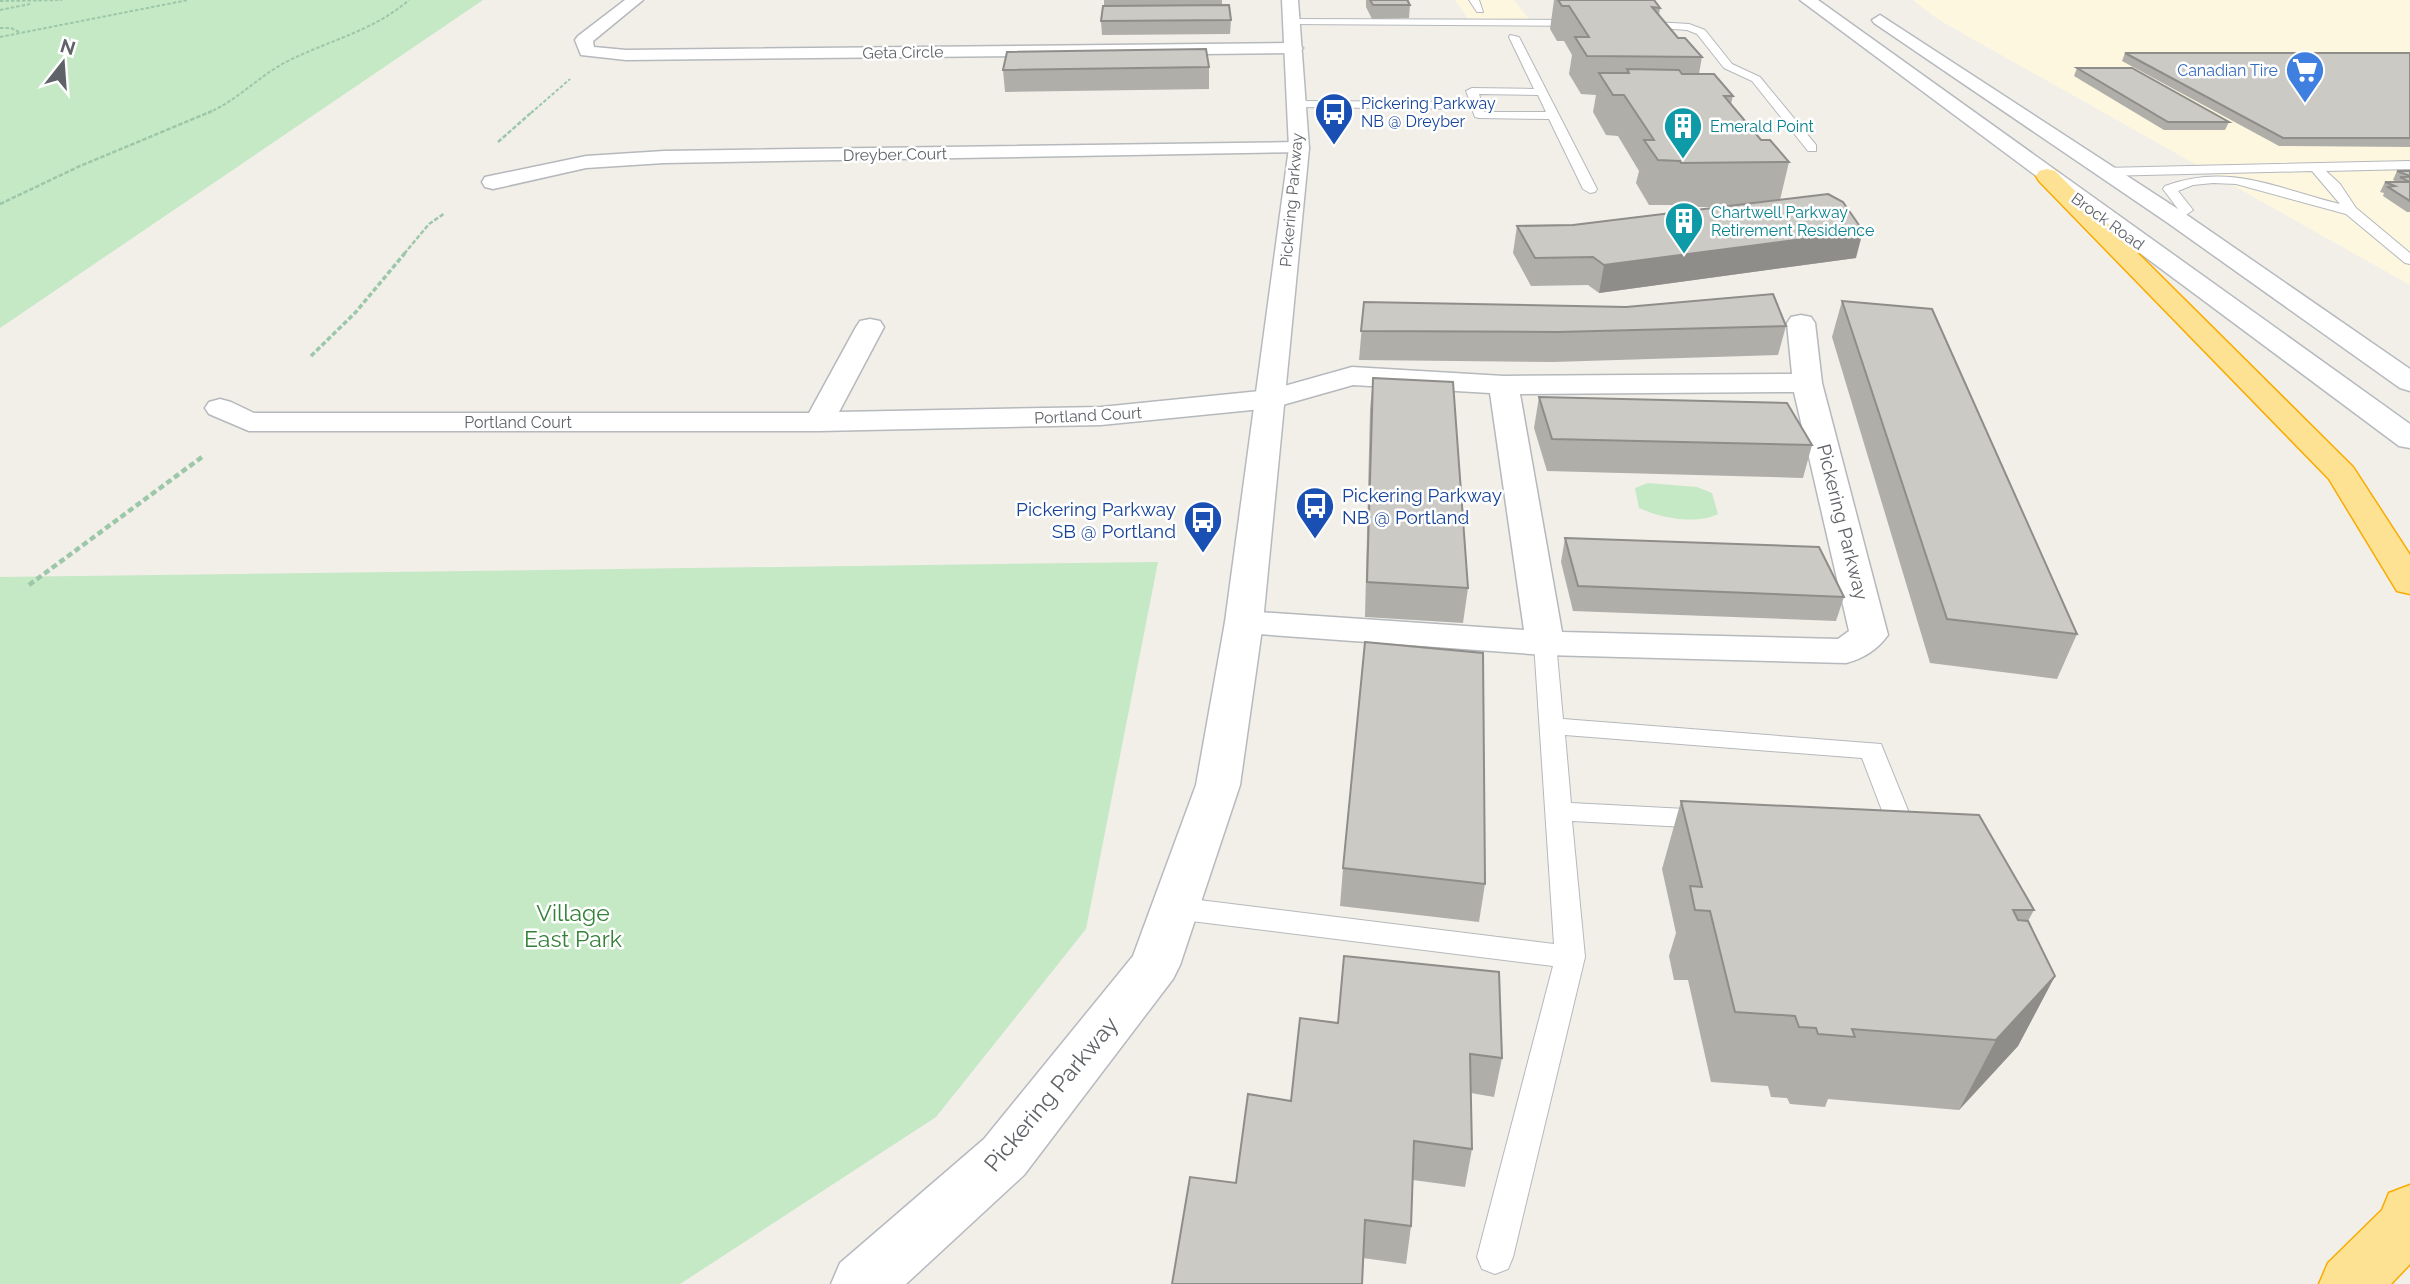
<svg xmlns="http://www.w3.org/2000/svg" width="2410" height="1284" viewBox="0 0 2410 1284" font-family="Raleway,sans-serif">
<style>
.commercial{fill:#fef7e0}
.green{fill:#c5e8c5}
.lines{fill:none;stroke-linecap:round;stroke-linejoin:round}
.lane-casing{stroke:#b5b8bc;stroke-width:2}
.street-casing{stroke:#b5b8bc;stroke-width:3}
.secondary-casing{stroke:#b6babf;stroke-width:3}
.highway-casing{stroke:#f9ab00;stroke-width:3}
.path-far3{stroke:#9cc7a9;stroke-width:2;stroke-dasharray:3.5 2;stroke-linecap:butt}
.path-far2{stroke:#9cc7a9;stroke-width:2.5;stroke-dasharray:4.5 2;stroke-linecap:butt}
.path-far1{stroke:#9cc7a9;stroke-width:3.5;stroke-dasharray:5 2.5;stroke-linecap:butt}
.path{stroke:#9cc7a9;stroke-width:4.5;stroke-dasharray:6 3.5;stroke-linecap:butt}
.lane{fill:#fff;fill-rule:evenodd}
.street{fill:#fff;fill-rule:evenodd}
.secondary{fill:#fff;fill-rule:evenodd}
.highway{fill:#fde293;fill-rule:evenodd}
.wall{fill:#afaea9}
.shaded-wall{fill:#8f8d8a}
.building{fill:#cccac5;stroke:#8f8d8a;stroke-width:2}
.labels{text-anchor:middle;stroke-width:5;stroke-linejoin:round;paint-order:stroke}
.far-street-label{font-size:16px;fill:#5f6368;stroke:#fff}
.far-shop-label{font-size:16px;fill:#366cbe;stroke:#fff;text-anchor:end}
.far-transit-label{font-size:16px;fill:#164399;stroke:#fff;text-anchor:start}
.far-culture-label{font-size:16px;fill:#0d838f;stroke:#fff;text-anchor:start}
.transit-label{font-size:19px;fill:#164399;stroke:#fff;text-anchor:start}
.street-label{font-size:19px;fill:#5f6368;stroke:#fff}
.near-park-label{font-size:23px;fill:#348238;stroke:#fff}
.near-street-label{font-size:23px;fill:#5f6368;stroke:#fff}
</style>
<rect width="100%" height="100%" fill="#f1efe8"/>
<g class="commercial">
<polygon points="1455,0 1514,0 1529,19 1468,19"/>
<polygon points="1913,0 2410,0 2410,285 1939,20"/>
</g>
<g class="green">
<polygon points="0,0 483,0 0,328"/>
<path d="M1648 483 1697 487 1712 493 1718 514C1697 525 1660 518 1639 508L1635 488Z"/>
<polygon points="1158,562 1086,929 936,1117 680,1284 0,1284 0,577"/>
</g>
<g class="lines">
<g class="lane-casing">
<g id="lane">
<polygon points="1469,0 1479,0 1483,12 1477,12"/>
<polygon points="1292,19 1583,20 1588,23 1583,26 1289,24 1287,22"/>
<polygon points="1638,21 1689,24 1705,30 1732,64 1760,77 1816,145 1816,151 1808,151 1752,81 1724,68 1697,34 1687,30 1635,26 1635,22"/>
<path d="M1510 35 1519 37 1597 189 1595 192 1590 193 1583 189 1549 119 1479 118 1475 117 1472 109 1297 107 1291 104 1297 101 1470 102 1466 91 1472 88 1534 89 1509 37ZM1479 94 1538 95 1546 112H1484Z"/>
<path d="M2410 161V169L2326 171 2340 184 2356 208 2410 253V264L2405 263 2346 214 2236 184 2213 183 2193 185 2178 191 2193 210 2176 222 2169 218 2178 209 2163 189 2165 186C2230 162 2277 189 2340 204L2312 171 2104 176 2098 172 2104 168Z"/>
<polygon points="1545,636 1553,638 1556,643 1563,719 1881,744 1916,830 1912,837 1903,839 1884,836 1880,829 1886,821 1862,758 1565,735 1571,803 1705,810 1714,812 1718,819 1714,826 1705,828 1572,821 1585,957 1513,1257 1508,1269 1495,1274 1482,1269 1477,1257 1553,966 1175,919 1165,916 1161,908 1165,900 1175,897 1554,944 1534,643 1537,638"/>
</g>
</g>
<g class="street-casing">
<g id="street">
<polygon points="625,0 643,0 593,41 594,47 626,50 1294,43 1303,48 1294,53 626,60 581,55 575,40 578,36"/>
<polygon points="1299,142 1306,144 1309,148 1306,152 664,163 586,168 493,189 485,187 482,182 485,177 586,156 664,151"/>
<path d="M1801 315 1811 317 1815 323 1822 383 1888 635C1878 649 1863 659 1846 663L1545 655 1244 633 1231 630 1225 622 1231 614 1244 611 1524 630 1490 393 1353 385 1272 408 1101 425 819 431H249L209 414 205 408 209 402 220 399 231 402 254 413H809L856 327 860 321 870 319 880 321 884 327 839 412 1101 407 1270 390 1352 367 1504 376 1792 374 1787 323 1791 317ZM1794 392 1849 631 1838 639 1562 632 1520 394Z"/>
</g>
</g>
<g class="secondary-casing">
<g id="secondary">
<polygon points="1282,0 1298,0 1309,148 1263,622 1240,785 1180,965 1173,979 1024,1175 906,1284 831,1284 840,1263 984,1139 1133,956 1196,785 1225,622 1289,148"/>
<polygon points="1800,0 1818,0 2410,424 2410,448 2399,446"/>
<polygon points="1880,15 2184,213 2410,369 2410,391 2400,388 2168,223 1874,23 1872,20"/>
</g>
</g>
<g class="highway-casing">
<g id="highway">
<polygon points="2047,169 2055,171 2353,467 2410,555 2410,594 2397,591 2329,479 2039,181 2036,176 2039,171"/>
<polygon points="2410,1185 2410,1264 2391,1284 2319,1284 2328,1263 2382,1210 2389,1193"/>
</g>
</g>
<g class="path-far3">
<polyline points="0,1 62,0"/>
<polyline points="0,10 30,4"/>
<polyline points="0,28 11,28 19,32"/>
<polyline points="0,37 188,0"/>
<path d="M208 113C236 101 257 78 284 63 326 41 372 32 409 0"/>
<polyline points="531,113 570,79"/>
</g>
<g class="path-far2">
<polyline points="498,142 533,111"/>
<polyline points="0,204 80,166 212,111"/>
<polyline points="404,254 429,224 445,213"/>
</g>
<polyline class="path-far1" points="311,356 355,313 405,253"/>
<polyline class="path" points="29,585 202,457"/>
<use href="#lane" class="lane"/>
<use href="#street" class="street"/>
<use href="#secondary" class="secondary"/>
<use href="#highway" class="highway"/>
</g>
<g class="wall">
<polygon points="1104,0 1222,0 1222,5 1231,20 1230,34 1102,35 1101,21 1104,6"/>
<polygon points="1366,0 1409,0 1410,5 1409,18 1372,19 1366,7"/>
<polygon points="1554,0 1654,0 1660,8 1659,15 1678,38 1702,57 1699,74 1733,96 1731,104 1761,140 1789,162 1780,200 1856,258 1599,293 1588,285 1531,286 1513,253 1517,226 1573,225 1722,207 1673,207 1671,205 1649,205 1636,183 1639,171 1618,136 1606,135 1593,112 1596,95 1581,94 1569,74 1572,55 1564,41 1557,41 1550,29"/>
<polygon points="2125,53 2410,53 2410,147 2279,146 2122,61"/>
<polygon points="1209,67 1209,89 1005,92 1003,70"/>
<polygon points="2077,68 2229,122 2225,130 2164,130 2074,76"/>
<polygon points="2397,171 2410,171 2410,212 2407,212 2383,196 2384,193 2380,192 2385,182 2397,182 2393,180"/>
<polygon points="1842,301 2077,634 2057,679 1930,663 1832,337"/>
<polygon points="1364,302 1786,326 1778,355 1553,362 1359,360"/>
<polygon points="1373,378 1468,588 1463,623 1365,617 1370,409"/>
<polygon points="1539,397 1812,445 1803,478 1547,471 1534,428"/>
<polygon points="1565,538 1844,597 1836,621 1573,611 1561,562"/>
<polygon points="1681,801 2034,910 2028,921 2055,976 2018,1046 1959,1110 1828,1099 1825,1107 1790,1104 1787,1098 1771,1097 1768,1086 1711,1082 1688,980 1674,980 1669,956 1676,933 1662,869"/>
<polygon points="1343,868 1485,884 1479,922 1340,906"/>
<polygon points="1300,1018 1502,1058 1494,1097 1471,1093 1472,1149 1465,1187 1413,1180 1411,1226 1406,1264 1363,1258 1291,1101"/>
</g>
<g class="shaded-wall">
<polygon points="1863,231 1856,258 1599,293 1604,265"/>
<polygon points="2055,976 2018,1046 1959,1110 1996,1040"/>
</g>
<g class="building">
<polygon points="1370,0 1407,0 1410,5 1373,5"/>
<polygon points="1558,0 1654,0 1660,8 1652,7 1678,38 1685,38 1702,57 1587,56 1575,37 1589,37 1569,6 1562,6"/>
<polygon points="1229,5 1231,20 1101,21 1103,6"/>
<polygon points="1206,49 1209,67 1003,70 1007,52"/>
<polygon points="2125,53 2410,53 2410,138 2283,138"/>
<polygon points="2077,68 2132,68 2229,122 2168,122"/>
<polygon points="1627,69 1679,70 1682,74 1714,74 1733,96 1724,96 1761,140 1770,140 1789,162 1681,163 1680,161 1658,160 1644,140 1654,140 1624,95 1613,95 1599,73 1629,73"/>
<polygon points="2397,171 2410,171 2410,176"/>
<polygon points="2400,177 2410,177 2410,182"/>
<polygon points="2385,182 2410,182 2410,201 2388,187 2395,186"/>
<polygon points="1828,194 1843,202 1863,231 1604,265 1593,257 1535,258 1517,226 1573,225"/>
<polygon points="1773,294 1786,326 1558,332 1361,331 1364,302 1626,307"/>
<polygon points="1842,301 1932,309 2077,634 1947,619"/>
<polygon points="1373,378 1453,382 1468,588 1367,582"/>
<polygon points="1539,397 1787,403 1812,445 1552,439"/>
<polygon points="1565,538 1819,547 1844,597 1578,586"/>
<polygon points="1365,642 1483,653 1485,884 1343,868"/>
<polygon points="1681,801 1979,815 2034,910 2013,910 2018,920 2028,921 2055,976 1996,1040 1852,1029 1855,1037 1818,1034 1816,1028 1799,1027 1795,1016 1735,1012 1710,911 1695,910 1690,886 1702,887"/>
<polygon points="1344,956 1499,972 1502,1058 1470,1054 1472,1149 1414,1141 1411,1226 1365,1220 1362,1284 1172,1284 1190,1177 1236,1183 1248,1094 1291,1101 1300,1018 1338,1023"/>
</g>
<defs>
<g id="supermarket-pin" transform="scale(2.0125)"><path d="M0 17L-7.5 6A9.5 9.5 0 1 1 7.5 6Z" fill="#3f7fe0" stroke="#fff"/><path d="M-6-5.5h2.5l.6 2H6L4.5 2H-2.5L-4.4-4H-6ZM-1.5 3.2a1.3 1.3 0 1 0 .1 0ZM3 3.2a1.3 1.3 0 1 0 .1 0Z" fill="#fff"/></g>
<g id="bus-pin" transform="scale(2.0125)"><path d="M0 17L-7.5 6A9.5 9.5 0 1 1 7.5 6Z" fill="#1a4fb4" stroke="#fff"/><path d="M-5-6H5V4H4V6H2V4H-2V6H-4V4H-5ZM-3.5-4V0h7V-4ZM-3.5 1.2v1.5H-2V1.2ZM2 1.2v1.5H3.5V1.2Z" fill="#fff"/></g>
<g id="building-pin" transform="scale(2.0125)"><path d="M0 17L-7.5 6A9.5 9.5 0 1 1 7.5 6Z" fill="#0f9aa8" stroke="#fff"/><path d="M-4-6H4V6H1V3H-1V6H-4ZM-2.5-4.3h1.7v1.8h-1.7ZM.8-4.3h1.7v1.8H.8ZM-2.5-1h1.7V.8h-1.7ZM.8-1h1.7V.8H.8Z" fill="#fff"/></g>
</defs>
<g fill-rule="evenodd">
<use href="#supermarket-pin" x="2305" y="70"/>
<use href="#bus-pin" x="1334" y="112"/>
<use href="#building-pin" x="1683" y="126"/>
<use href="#building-pin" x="1684" y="221"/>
<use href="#bus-pin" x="1315" y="506"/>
<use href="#bus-pin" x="1203" y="520"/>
</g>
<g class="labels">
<g class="far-street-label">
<text transform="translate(903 52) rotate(-1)" y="6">Geta Circle</text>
<text transform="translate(895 154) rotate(-1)" y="6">Dreyber Court</text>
<text transform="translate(1291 200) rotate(-85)" y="6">Pickering Parkway</text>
<text transform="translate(2108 221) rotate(36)" y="6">Brock Road</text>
<text transform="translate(1088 415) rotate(-3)" y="6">Portland Court</text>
<text x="518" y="428">Portland Court</text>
</g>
<g class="far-shop-label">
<text x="2278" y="76">Canadian Tire</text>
</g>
<g class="far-transit-label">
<text x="1361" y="109">Pickering Parkway<tspan x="1361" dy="18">NB @ Dreyber</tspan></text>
</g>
<g class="far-culture-label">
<text x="1710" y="132">Emerald Point</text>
<text x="1711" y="218">Chartwell Parkway<tspan x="1711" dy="18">Retirement Residence</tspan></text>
</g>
<g class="transit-label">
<text x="1342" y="502">Pickering Parkway<tspan x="1342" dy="22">NB @ Portland</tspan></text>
<text x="1176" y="516" text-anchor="end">Pickering Parkway<tspan x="1176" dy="22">SB @ Portland</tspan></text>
</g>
<g class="street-label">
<text transform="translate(1843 522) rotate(76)" y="7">Pickering Parkway</text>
</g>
<g class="near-park-label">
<text x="573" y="921">Village<tspan x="573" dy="26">East Park</tspan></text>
</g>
<g class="near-street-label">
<text transform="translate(1051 1094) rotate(-50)" y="8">Pickering Parkway</text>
</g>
</g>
<g transform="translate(63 63) rotate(17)" stroke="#ffffff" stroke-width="5" paint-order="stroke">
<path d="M0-5L12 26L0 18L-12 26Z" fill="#5f6368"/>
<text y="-10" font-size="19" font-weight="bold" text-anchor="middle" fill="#5f6368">N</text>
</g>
</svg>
